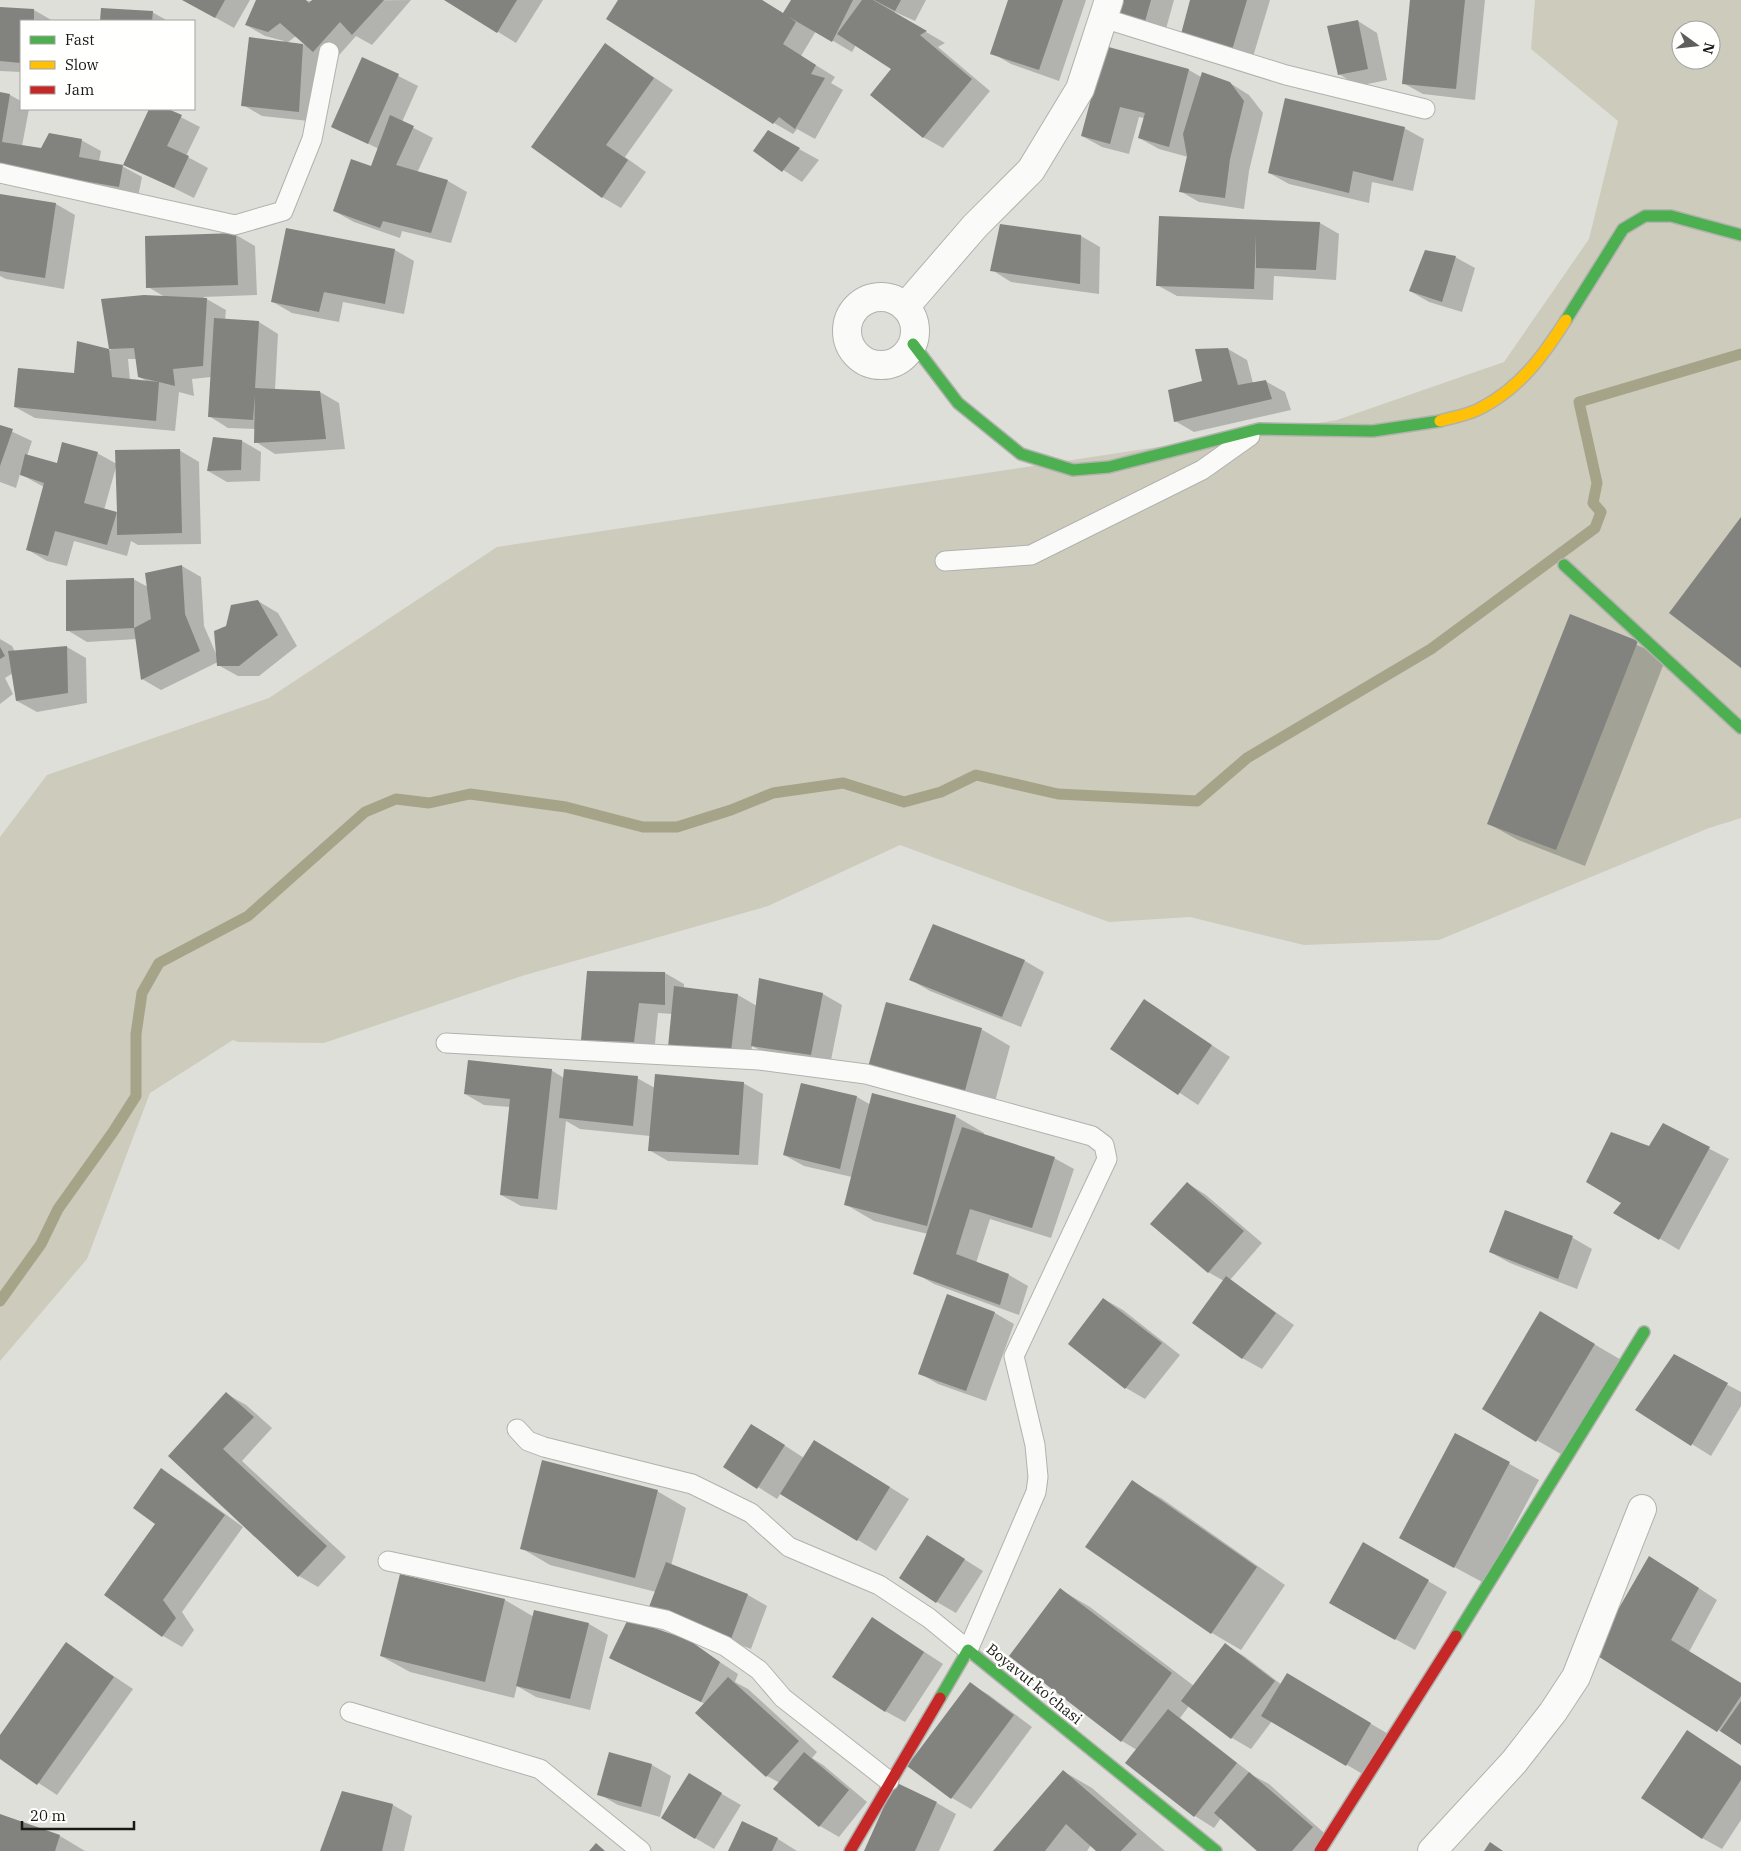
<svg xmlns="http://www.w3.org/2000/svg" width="1741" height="1851" viewBox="0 0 1741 1851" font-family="'IBM Plex Serif',serif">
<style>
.green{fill:#cccbbc;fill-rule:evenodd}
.shadow{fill:#0003;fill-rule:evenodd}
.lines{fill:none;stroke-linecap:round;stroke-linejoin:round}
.stream{stroke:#a6a488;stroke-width:11}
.building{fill:#82827f}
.lane-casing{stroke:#b1b1ae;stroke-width:21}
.street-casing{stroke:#b1b1ae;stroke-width:30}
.fast-casing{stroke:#b1b1ae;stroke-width:14}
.slow-casing{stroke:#b1b1ae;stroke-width:14}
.jam-casing{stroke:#b1b1ae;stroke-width:14}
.lane{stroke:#fafaf9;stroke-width:19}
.street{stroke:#fafaf9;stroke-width:28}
.fast{stroke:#4caf50;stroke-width:11}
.slow{stroke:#ffc107;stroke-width:11}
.jam{stroke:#c62828;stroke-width:11}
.labels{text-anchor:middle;stroke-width:5;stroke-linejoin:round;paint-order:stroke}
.street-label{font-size:15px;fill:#181815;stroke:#fffffe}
</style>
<rect width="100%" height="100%" fill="#dfdfda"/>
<path class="green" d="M1535 0H1741V818L1709 828 1439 940 1304 945 1190 917 1109 922 900 845 768 906 525 975 324 1043 238 1042 233 1040 150 1093 87 1259 0 1361V837L47 775 269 698 497 547 1337 420 1504 362 1589 239 1618 121 1531 49ZM1681 30H1711V60H1681Z"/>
<g class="shadow">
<polygon points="184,0 250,0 234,28"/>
<path d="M258 0 312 1 411 0 372 45 356 36 333 62 318 122 262 116 243 105 284 41 265 36 246 25ZM296 36 307 45 287 43Z"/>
<polygon points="446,0 543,0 516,43"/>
<polygon points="620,0 762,0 784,14 792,0 926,0 915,21 895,12 895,14 945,43 938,47 990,91 943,148 923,137 893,69 856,45 852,52 816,31 801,56 835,77 831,83 843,90 815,139 797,129 793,134 774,123"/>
<polygon points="1010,0 1086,0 1059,81 1011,64 992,53"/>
<polygon points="1117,0 1174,0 1164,36"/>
<polygon points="1191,0 1270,0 1252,60 1202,44"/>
<polygon points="1412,0 1485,0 1475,100 1423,94 1403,83"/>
<polygon points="0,8 34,10 53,21 21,21 21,72 0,71"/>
<polygon points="102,9 152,12 168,21 101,21"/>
<polygon points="1358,21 1377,33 1387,80 1358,86 1339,74"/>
<polygon points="606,45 673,90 625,157 646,172 621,208 602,197"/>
<polygon points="1106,48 1189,70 1201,77 1230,83 1249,95 1263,113 1249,171 1244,209 1199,202 1180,191 1188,157 1159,149 1139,138 1144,118 1139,117 1129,154 1102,147 1082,136"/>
<polygon points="363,58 418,86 402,122 433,138 417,173 448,181 467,192 451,243 402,231 400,238 354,222 334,211 372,168 379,149 332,126"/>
<polygon points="0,93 10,95 21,101 21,109 29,109 22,146 41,150 81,140 101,151 99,162 122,166 142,177 138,197 0,174"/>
<polygon points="151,109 165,109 200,127 186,156 208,168 194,198 125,164"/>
<polygon points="1404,128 1424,139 1413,191 1372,182 1369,203 1289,184 1269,173"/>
<polygon points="768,132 819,160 802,182 754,151"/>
<polygon points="0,195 56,204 75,215 64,289 6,279 0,276"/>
<polygon points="1160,217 1320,223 1339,234 1336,280 1274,276 1273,300 1177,296 1157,285"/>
<polygon points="1001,225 1081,236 1100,247 1099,294 1011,282 992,270"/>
<polygon points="287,229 395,250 414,261 404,314 343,302 339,322 292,313 273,302"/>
<path d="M236 235 255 246 257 295 203 297 226 310 225 320 259 322 278 334 275 390 320 392 339 403 345 449 275 454 256 442V429L228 428 209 416 211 377 192 379 194 396 179 392 175 431 35 418 15 407 75 375 78 342 111 350 103 301 165 297 148 287ZM128 359H137L139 377 148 382 130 380Z"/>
<polygon points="1455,257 1475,268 1462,312 1429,302 1410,291"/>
<polygon points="1228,349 1247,360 1253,383 1265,381 1285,392 1291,410 1194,432 1175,421"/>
<path d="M0 426 32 441 27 456 58 464 97 453 117 464 179 450 199 462 201 544 138 545 131 541 127 556 74 541 67 566 47 561 28 550 44 487 20 474 16 488 0 482ZM116 467 118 514 104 510Z"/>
<polygon points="214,438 242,441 261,452 260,481 227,482 208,471"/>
<polygon points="182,566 201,577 204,626 217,656 258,601 278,613 297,646 259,676 238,676 218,665 218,662 161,690 142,679 137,639 87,642 67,630 133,579 148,587 146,574"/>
<polygon points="1570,615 1666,658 1585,866 1518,840 1489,824"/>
<polygon points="0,639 12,646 15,652 67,647 86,658 87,703 37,712 17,701 13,673 5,678 13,694 0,704"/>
<polygon points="933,926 1025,961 1044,972 1021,1027 930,991 911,980"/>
<polygon points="665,973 684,984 684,989 738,995 757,1006 760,979 823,994 842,1005 830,1065 771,1056 752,1046 750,1061 673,1014 658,1013 654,1053 602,1050 583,1039"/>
<polygon points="1144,1001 1230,1057 1198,1105 1112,1048"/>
<polygon points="981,1029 1010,1046 993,1109 898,1083"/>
<polygon points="551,1070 564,1078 637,1078 655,1088 743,1083 763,1094 758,1165 668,1161 649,1150 650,1136 580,1129 566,1121 557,1210 521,1206 501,1195 511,1107 484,1105 465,1094"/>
<polygon points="801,1084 857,1097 871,1105 955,1116 984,1133 984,1135 1054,1158 1074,1169 1051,1238 990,1219 976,1263 1009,1275 1028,1286 1019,1315 934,1284 915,1273 928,1234 874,1221 845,1204 852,1177 804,1166 784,1155"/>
<polygon points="1664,1125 1729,1159 1679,1250 1615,1212 1623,1202"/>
<polygon points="1187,1183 1206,1195 1262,1243 1230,1280 1294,1325 1262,1369 1242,1358 1224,1281 1208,1272"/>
<polygon points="1505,1212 1573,1238 1592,1249 1577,1289 1510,1263 1490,1252"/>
<polygon points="947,1296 995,1313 1014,1324 986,1401 938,1384 919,1373"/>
<polygon points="1104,1299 1123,1310 1180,1355 1145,1399 1126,1388 1069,1344"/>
<polygon points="1570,1330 1623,1361 1566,1457 1483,1409"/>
<polygon points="1674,1356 1741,1392 1741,1406 1711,1456 1637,1410"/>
<polygon points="227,1394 246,1405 272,1428 242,1461 346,1557 318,1587 299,1576 170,1456"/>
<polygon points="1455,1434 1539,1480 1484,1583 1430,1554"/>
<polygon points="770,1436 804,1458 833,1452 909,1499 876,1551 781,1493 777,1499 758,1487"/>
<polygon points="161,1470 180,1481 243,1527 182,1612 194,1630 182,1647 163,1636 157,1523"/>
<polygon points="1132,1482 1161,1498 1285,1585 1241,1650 1212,1633 1087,1547"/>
<polygon points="657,1491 686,1508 671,1566 748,1595 767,1606 751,1649 670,1618 656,1592 550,1565 521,1548"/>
<polygon points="927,1536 983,1571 956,1613 937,1602"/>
<polygon points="1364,1544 1447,1592 1415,1650 1330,1603"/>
<polygon points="1668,1568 1717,1600 1689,1652 1741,1684 1741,1744 1594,1653"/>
<polygon points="401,1575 505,1600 534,1617 589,1624 608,1635 590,1710 536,1697 517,1686 514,1698 410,1672 381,1656"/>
<polygon points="1061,1590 1090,1607 1194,1686 1225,1645 1244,1656 1282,1685 1288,1675 1390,1735 1366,1776 1272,1721 1251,1749 1232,1738 1189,1706 1180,1718 1254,1776 1269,1784 1331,1839 1321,1851 1258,1851 1221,1818 1214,1828 1195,1816 1137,1750 1122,1741"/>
<polygon points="891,1630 943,1664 905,1722 885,1711"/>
<polygon points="688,1641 738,1674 735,1682 748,1689 817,1752 812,1758 823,1765 867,1802 839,1837 820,1826 780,1783 767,1776 705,1704 610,1658"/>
<polygon points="66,1644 133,1689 57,1795 0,1758 0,1737"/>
<polygon points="970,1684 989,1695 1032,1727 971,1809 952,1798"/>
<polygon points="1687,1731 1741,1766 1741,1820 1722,1849 1702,1838"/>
<polygon points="610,1753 652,1765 671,1776 660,1817 618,1805 599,1794"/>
<polygon points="1063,1771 1092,1788 1165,1851 1098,1851 1091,1845 1087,1851 995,1851"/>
<polygon points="708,1786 741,1805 714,1849 695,1838"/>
<polygon points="342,1793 393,1805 412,1816 404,1851 321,1851"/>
<polygon points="937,1803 956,1814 939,1851 865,1851"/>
<polygon points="0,1816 60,1836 85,1851 0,1851"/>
<polygon points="743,1822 778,1839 797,1851 729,1851"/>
</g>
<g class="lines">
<polyline class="stream" points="0,1301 41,1244 58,1209 113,1132 136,1096 136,1034 142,993 159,963 248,916 365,812 396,799 429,803 470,794 566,807 643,827 677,827 731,810 773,793 843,783 904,802 941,792 976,775 1058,794 1197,801 1247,758 1431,649 1595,528 1601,512 1593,503 1597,483 1579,402 1741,354"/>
</g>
<g class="building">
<polygon points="182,0 225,0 215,18"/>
<polygon points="256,0 306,0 309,3 312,0 384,0 352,35 340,22 313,52 280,23 268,32 245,25"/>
<polygon points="444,0 517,0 497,33"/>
<polygon points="618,0 762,0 783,13 791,0 853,0 832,42 789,17 796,22 783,44 816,65 811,74 825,78 795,129 779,117 773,124 606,19"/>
<polygon points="862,0 873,0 927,31 920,35 972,79 923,138 870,95 891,69 837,34"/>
<polygon points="874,0 901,0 895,11"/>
<polygon points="1008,0 1063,0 1039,70 990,54"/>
<polygon points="1116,0 1151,0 1144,25 1112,16"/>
<polygon points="1190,0 1247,0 1232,50 1181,34"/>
<polygon points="1410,0 1465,0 1456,89 1402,84"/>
<polygon points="0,7 34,9 34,21 21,21 21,63 0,61"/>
<polygon points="101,8 153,11 152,21 100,21"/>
<polygon points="1358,20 1368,69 1338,75 1327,26"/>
<polygon points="249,37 303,44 299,112 241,106"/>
<polygon points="605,43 654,78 606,145 628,160 602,198 531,147"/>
<polygon points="1105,46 1189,69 1169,147 1138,138 1145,113 1120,107 1110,144 1081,136"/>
<polygon points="362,57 399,74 368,144 331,127"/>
<polygon points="1202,72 1230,82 1244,101 1230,159 1225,198 1179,192 1187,156 1183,134"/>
<polygon points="0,92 10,94 2,142 41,148 49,133 82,139 79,157 123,165 119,187 0,167"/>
<polygon points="1285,98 1405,127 1393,181 1353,171 1349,193 1268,173"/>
<polygon points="149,109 168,109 182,115 167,146 189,156 174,188 123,165"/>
<polygon points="390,115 414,126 396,165 448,180 431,233 383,221 380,228 333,211 351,159 371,166"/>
<polygon points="768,130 800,148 782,172 753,151"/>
<polygon points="0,194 56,203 45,278 0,271"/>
<polygon points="1159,216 1320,222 1316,270 1256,268 1256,235 1254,289 1156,286"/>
<polygon points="1000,224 1081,235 1080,284 990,271"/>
<polygon points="286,228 395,249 385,304 324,292 319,312 271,302"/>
<polygon points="236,233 238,285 146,288 145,236"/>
<polygon points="1425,250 1456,256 1442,302 1409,291"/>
<polygon points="144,295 207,298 203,366 173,369 175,386 159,382 156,421 14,407 18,368 74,373 77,341 109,349 112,377 159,382 138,377 134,348 109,349 101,299"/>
<polygon points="214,318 259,321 255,388 320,391 326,439 254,443 255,395 253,420 208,417"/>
<polygon points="1228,348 1238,385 1266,380 1272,399 1174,422 1168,390 1202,381 1195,349"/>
<polygon points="0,425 13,429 0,466"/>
<polygon points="213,437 242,440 241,470 207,471"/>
<polygon points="62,442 98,452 84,503 117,512 115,450 180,449 182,533 117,535 117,512 107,545 55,531 48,556 26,550 44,483 20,475 25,454 57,463"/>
<polygon points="1741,517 1741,668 1669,613"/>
<polygon points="182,565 185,614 200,651 141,680 134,628 66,631 66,580 134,578 134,628 151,619 145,573"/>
<polygon points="258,600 278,635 239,666 217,666 214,631 226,626 231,605"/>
<polygon points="1570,614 1638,641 1556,850 1487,824"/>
<polygon points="67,646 68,693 16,701 8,651"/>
<polygon points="0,647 5,656 0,659"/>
<polygon points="933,924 1025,960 1002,1017 909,980"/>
<polygon points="587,971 665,972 665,1005 639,1003 634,1042 581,1040"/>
<polygon points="759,978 823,993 811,1055 751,1046"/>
<polygon points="674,986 738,994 731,1051 668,1047"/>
<polygon points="1144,999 1212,1045 1178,1095 1110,1049"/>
<polygon points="886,1002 982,1028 964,1094 868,1067"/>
<polygon points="468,1060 552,1069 538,1199 500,1195 510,1099 464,1094"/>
<polygon points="564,1069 638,1076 633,1126 559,1118"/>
<polygon points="655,1074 744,1082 739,1155 648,1151"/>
<polygon points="801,1083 857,1096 840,1169 783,1155"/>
<polygon points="872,1093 956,1115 927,1226 844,1205"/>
<polygon points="1663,1123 1710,1147 1659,1240 1613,1213 1621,1203 1586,1182 1611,1132 1649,1146"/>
<polygon points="962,1127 1055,1157 1032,1228 970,1209 956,1254 1009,1274 1000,1305 913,1274"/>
<polygon points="1187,1182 1244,1231 1208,1273 1150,1224"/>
<polygon points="1505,1210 1573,1236 1558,1279 1489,1252"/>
<polygon points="1226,1276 1276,1313 1242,1359 1192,1323"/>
<polygon points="947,1294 995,1312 966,1391 918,1374"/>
<polygon points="1103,1298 1162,1343 1125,1389 1068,1344"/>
<polygon points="1540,1311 1595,1344 1536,1442 1482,1409"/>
<polygon points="1674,1354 1728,1383 1691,1446 1635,1410"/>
<polygon points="226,1392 254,1417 223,1449 327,1546 298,1577 168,1456"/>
<polygon points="751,1424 785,1445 757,1489 723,1467"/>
<polygon points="1455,1433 1510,1462 1454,1568 1399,1538"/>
<polygon points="814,1440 890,1487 857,1541 780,1494"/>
<polygon points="542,1460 658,1490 635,1578 520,1549"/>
<polygon points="161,1468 225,1515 163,1600 176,1618 162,1637 104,1595 155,1524 133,1508"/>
<polygon points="1132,1480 1257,1567 1211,1634 1085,1547"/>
<polygon points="927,1535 965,1559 936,1603 899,1578"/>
<polygon points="1363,1542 1429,1580 1395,1640 1329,1603"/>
<polygon points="1649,1556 1699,1588 1671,1640 1741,1683 1741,1696 1717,1732 1593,1653"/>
<polygon points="666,1562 748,1594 731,1639 649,1607"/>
<polygon points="400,1574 505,1599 485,1682 380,1656"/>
<polygon points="1060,1588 1172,1673 1121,1742 1009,1656"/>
<polygon points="534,1610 589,1623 570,1699 516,1686"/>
<polygon points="872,1617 924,1652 885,1712 832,1677"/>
<polygon points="628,1619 689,1640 720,1662 701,1702 609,1658"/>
<polygon points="66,1642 114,1677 37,1785 0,1759 0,1735"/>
<polygon points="1225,1643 1275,1681 1231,1739 1181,1701"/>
<polygon points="1287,1673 1371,1723 1346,1766 1261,1716"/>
<polygon points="728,1677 799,1741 766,1777 695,1713"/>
<polygon points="970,1682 1014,1715 951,1799 907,1766"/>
<polygon points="1741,1701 1741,1745 1720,1731"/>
<polygon points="1168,1709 1237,1763 1194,1817 1125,1763"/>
<polygon points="1687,1730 1741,1766 1741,1780 1702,1839 1641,1798"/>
<polygon points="609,1752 652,1764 641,1807 597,1795"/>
<polygon points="804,1752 849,1790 819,1827 773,1789"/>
<polygon points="1063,1770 1137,1834 1121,1851 1096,1851 1066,1824 1045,1851 993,1851"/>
<polygon points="1249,1772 1313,1827 1292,1851 1257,1851 1214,1813"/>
<polygon points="689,1773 722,1793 695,1839 661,1818"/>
<polygon points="895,1782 937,1802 915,1851 864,1851"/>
<polygon points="342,1791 393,1804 382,1851 320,1851"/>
<polygon points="0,1814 60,1835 55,1851 0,1851"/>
<polygon points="742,1821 778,1838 772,1851 728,1851"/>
<polygon points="1490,1842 1503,1851 1484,1851"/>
<polygon points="596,1843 605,1851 589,1851"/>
</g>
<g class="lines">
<g class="lane-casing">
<g id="lane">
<polyline points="1103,18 1286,75 1425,109"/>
<polyline points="0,173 235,225 283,211 312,139 329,52"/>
<polyline points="945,561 1031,555 1202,470 1250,436"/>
<polyline points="446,1043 759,1060 866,1074 1092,1136 1104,1145 1107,1159 1014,1356 1035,1445 1038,1477 1036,1492 968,1650 929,1618 879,1585 789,1547 751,1513 692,1484 544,1447 528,1441 517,1429"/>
<polyline points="388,1561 666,1620 725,1646 759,1670 783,1698 889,1781"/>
<polyline points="350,1712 540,1769 641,1851"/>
</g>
</g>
<g class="street-casing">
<g id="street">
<circle cx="881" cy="331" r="34"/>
<polyline points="905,307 975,226 1031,170 1080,89 1109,0"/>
<polyline points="1432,1851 1514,1762 1553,1712 1576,1677 1642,1509"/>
</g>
</g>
<g class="fast-casing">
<g id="fast">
<polyline points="1566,320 1623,229 1645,216 1671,216 1741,235"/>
<polyline points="913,344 958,403 1021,454 1073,470 1109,467 1259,429 1373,431 1440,421"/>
<polyline points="1564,565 1741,728"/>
<polyline points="1456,1636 1644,1332"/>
<polyline points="940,1698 968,1650 1216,1851"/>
</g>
</g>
<g class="slow-casing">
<path id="slow" d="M1440 421C1453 417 1469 415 1481 408 1520 388 1543 356 1566 320"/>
</g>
<g class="jam-casing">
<g id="jam">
<polyline points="850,1851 940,1698"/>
<polyline points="1320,1851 1456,1636"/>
</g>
</g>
<use href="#lane" class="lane"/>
<use href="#street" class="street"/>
<use href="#fast" class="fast"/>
<use href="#slow" class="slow"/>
<use href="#jam" class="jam"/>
</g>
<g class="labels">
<g class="street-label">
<text transform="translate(1034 1684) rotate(39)" y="5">Boyavut ko'chasi</text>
</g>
</g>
<rect x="20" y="20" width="175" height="90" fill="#fffffe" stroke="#a3a3a1"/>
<rect x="30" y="36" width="25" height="8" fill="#4caf50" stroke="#a3a3a1"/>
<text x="65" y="45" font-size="15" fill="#181815">Fast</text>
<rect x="30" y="61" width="25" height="8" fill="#ffc107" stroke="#a3a3a1"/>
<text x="65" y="70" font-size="15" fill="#181815">Slow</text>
<rect x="30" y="86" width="25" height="8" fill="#c62828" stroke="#a3a3a1"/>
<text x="65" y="95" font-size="15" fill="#181815">Jam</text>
<g transform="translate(1696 45) rotate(105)"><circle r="24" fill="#fffffe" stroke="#a3a3a1"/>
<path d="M0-4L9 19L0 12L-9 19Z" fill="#5e5e5a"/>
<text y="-8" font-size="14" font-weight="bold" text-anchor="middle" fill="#181815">N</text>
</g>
<path d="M22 1821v8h112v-8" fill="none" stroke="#181815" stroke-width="2.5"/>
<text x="30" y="1821" font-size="15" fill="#181815" stroke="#fffffe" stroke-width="4" paint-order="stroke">20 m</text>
</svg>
